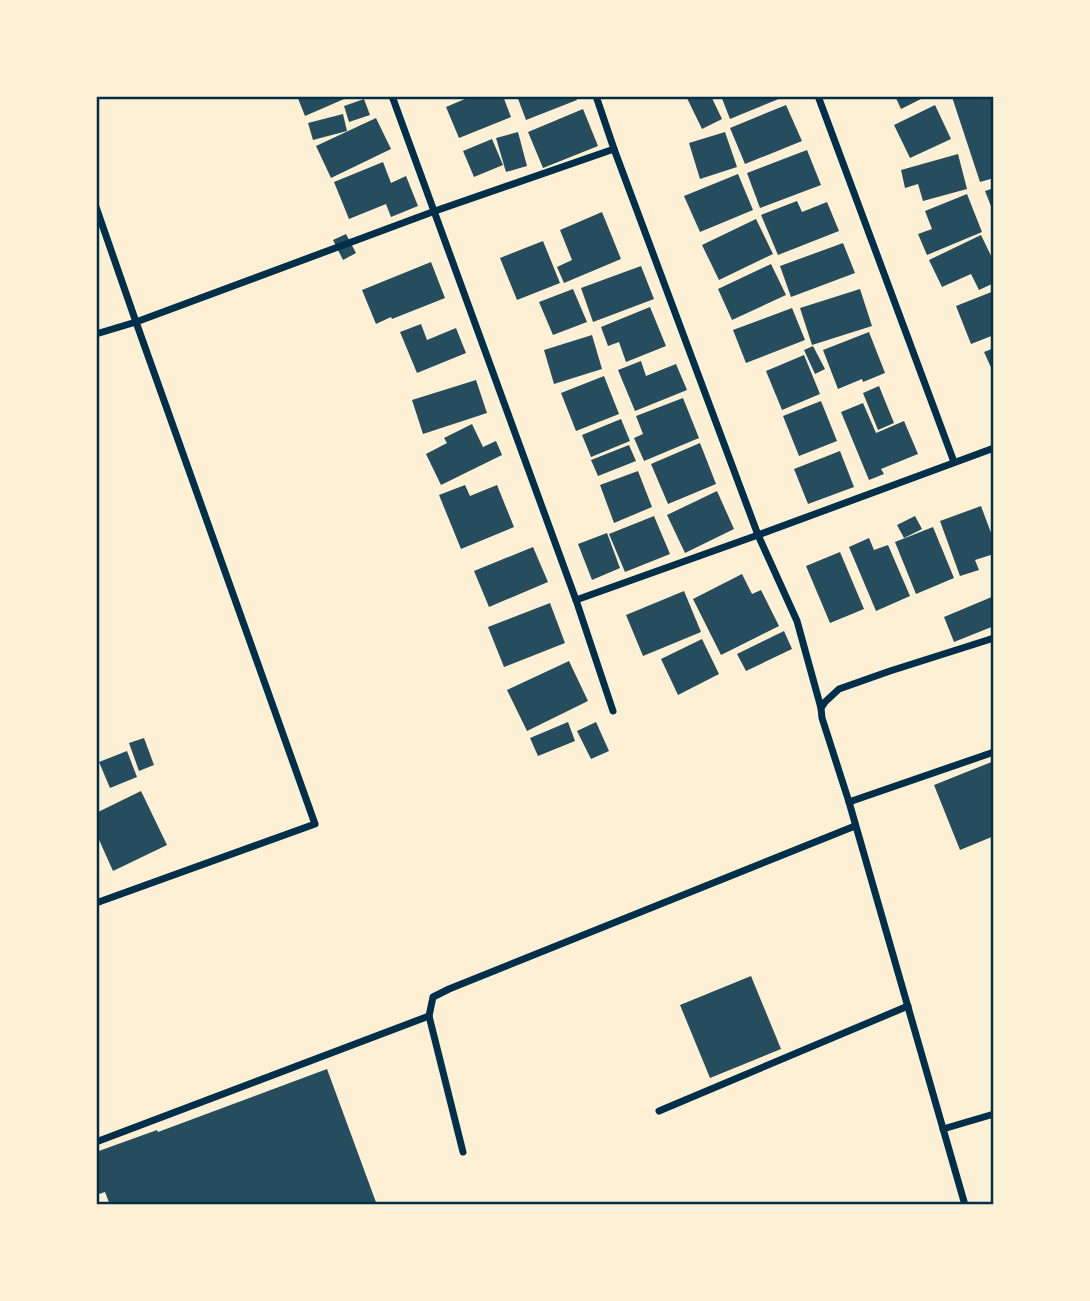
<svg xmlns="http://www.w3.org/2000/svg" width="1090" height="1301" viewBox="0 0 1090 1301" font-family="Montserrat,sans-serif">
<style>
.building{fill:#264d5e}
.lines{fill:none;stroke-linecap:round;stroke-linejoin:round}
.minor{stroke:#003049;stroke-width:7}
.neatline{fill:none;stroke:#003049;stroke-width:2.5}
</style>
<rect width="100%" height="100%" fill="#fdf0d5"/>
<g class="building">
<polygon points="297,96 351,96 305,116"/>
<polygon points="472,96 503,96 511,117 459,138 446,107"/>
<polygon points="517,96 576,96 577,100 526,120"/>
<polygon points="686,96 711,96 722,119 702,129"/>
<polygon points="721,96 786,96 730,119"/>
<polygon points="895,96 927,96 901,109"/>
<polygon points="956,96 994,96 994,178 980,182 952,97"/>
<polygon points="364,99 370,115 349,122 344,106"/>
<polygon points="786,105 802,141 745,164 730,128"/>
<polygon points="935,105 951,139 910,158 894,125"/>
<polygon points="583,109 598,146 543,168 528,132"/>
<polygon points="343,114 347,131 313,140 308,123"/>
<polygon points="376,118 391,149 331,178 316,146"/>
<polygon points="518,132 527,166 506,172 496,138"/>
<polygon points="725,132 737,167 700,179 689,143"/>
<polygon points="492,139 503,165 474,177 463,151"/>
<polygon points="807,150 821,185 760,208 747,173"/>
<polygon points="958,154 967,189 923,201 918,184 905,188 901,170"/>
<polygon points="383,162 391,183 406,176 418,206 391,217 386,204 349,219 334,182"/>
<polygon points="738,174 753,210 700,232 684,196"/>
<polygon points="994,188 994,214 985,191"/>
<polygon points="967,194 982,232 927,255 918,234 932,229 925,211"/>
<polygon points="797,201 802,212 827,202 839,231 778,255 761,215"/>
<polygon points="602,212 621,259 564,283 557,267 572,260 560,230"/>
<polygon points="756,219 773,254 719,280 702,245"/>
<polygon points="346,234 356,253 343,260 333,240"/>
<polygon points="981,235 994,262 994,283 979,290 971,274 942,287 929,260"/>
<polygon points="543,241 560,283 517,300 500,258"/>
<polygon points="843,243 855,273 791,297 780,266"/>
<polygon points="431,262 445,298 392,319 391,317 376,324 362,290"/>
<polygon points="771,264 786,295 732,320 718,289"/>
<polygon points="641,266 654,299 593,322 581,288"/>
<polygon points="573,289 587,322 553,335 539,302"/>
<polygon points="860,289 872,326 812,345 800,308"/>
<polygon points="994,291 994,335 971,344 956,306"/>
<polygon points="650,307 666,346 626,362 619,342 608,346 601,327"/>
<polygon points="792,308 805,340 746,363 733,330"/>
<polygon points="421,324 427,340 456,328 466,353 417,373 400,332"/>
<polygon points="869,332 885,373 863,382 862,379 838,389 823,350"/>
<polygon points="592,335 602,369 554,384 544,350"/>
<polygon points="813,346 825,369 815,374 804,350"/>
<polygon points="994,348 994,374 984,352"/>
<polygon points="804,355 820,394 782,410 766,371"/>
<polygon points="641,361 646,376 676,364 687,390 635,411 618,370"/>
<polygon points="604,376 619,414 576,431 561,393"/>
<polygon points="476,380 487,413 423,434 412,400"/>
<polygon points="879,386 894,423 878,430 863,393"/>
<polygon points="683,398 699,438 644,461 634,438 643,434 636,416"/>
<polygon points="821,401 837,441 799,456 783,416"/>
<polygon points="863,403 876,433 904,421 918,454 881,469 884,474 869,480 841,412"/>
<polygon points="621,419 630,441 591,457 582,435"/>
<polygon points="472,424 483,447 496,441 502,455 441,485 426,454 447,443 444,438"/>
<polygon points="700,443 716,484 668,504 651,464"/>
<polygon points="629,445 636,461 598,476 591,460"/>
<polygon points="840,451 854,487 808,504 794,469"/>
<polygon points="638,471 652,507 614,523 600,485"/>
<polygon points="465,485 470,496 497,485 514,527 461,549 439,495"/>
<polygon points="717,491 734,529 685,553 667,515"/>
<polygon points="981,506 994,541 994,554 975,560 979,570 960,576 940,521"/>
<polygon points="654,516 670,554 625,572 609,534"/>
<polygon points="915,516 922,529 904,538 897,525"/>
<polygon points="933,527 954,578 916,594 895,542"/>
<polygon points="607,533 620,568 592,580 578,544"/>
<polygon points="869,538 874,550 888,545 910,596 876,611 849,547"/>
<polygon points="533,547 548,582 489,607 474,571"/>
<polygon points="840,552 864,609 830,623 806,566"/>
<polygon points="742,574 752,594 761,590 779,626 721,655 693,599"/>
<polygon points="684,591 701,632 643,656 626,615"/>
<polygon points="994,596 994,626 954,642 944,617"/>
<polygon points="550,603 565,643 504,667 488,627"/>
<polygon points="784,631 792,649 746,671 737,654"/>
<polygon points="702,639 719,674 678,695 661,659"/>
<polygon points="569,661 588,701 527,731 507,690"/>
<polygon points="568,722 575,741 538,756 530,738"/>
<polygon points="596,722 609,751 591,759 577,731"/>
<polygon points="144,738 154,765 139,771 129,743"/>
<polygon points="127,751 137,777 110,788 99,762"/>
<polygon points="994,761 994,836 960,850 934,785"/>
<polygon points="141,791 167,845 113,871 96,833 96,813"/>
<polygon points="751,976 781,1049 710,1078 680,1005"/>
<polygon points="327,1069 377,1205 110,1205 105,1192 96,1195 96,1152 157,1130 158,1132"/>
</g>
<g class="lines">
<g class="minor">
<polyline points="392,96 576,600 758,535 797,621 821,708"/>
<polyline points="818,96 954,462"/>
<polyline points="614,149 758,535 994,448"/>
<polyline points="96,207 136,322 315,824 96,903"/>
<polyline points="96,334 136,322 435,211 614,149 596,96"/>
<polyline points="576,600 613,711"/>
<polyline points="849,802 994,752"/>
<polyline points="659,1111 908,1006"/>
<polyline points="943,1129 994,1114"/>
<polyline points="96,1142 429,1016"/>
<polyline points="463,1152 429,1016 433,997 449,989 855,826"/>
<polyline points="965,1205 849,802 822,718 821,708 825,702 839,689 890,671 994,638"/>
</g>
</g>
<rect width="1090" height="1301" fill="none" stroke="#fdf0d5" stroke-width="196"/>
<rect x="98" y="98" width="894" height="1105" class="neatline"/>
</svg>
